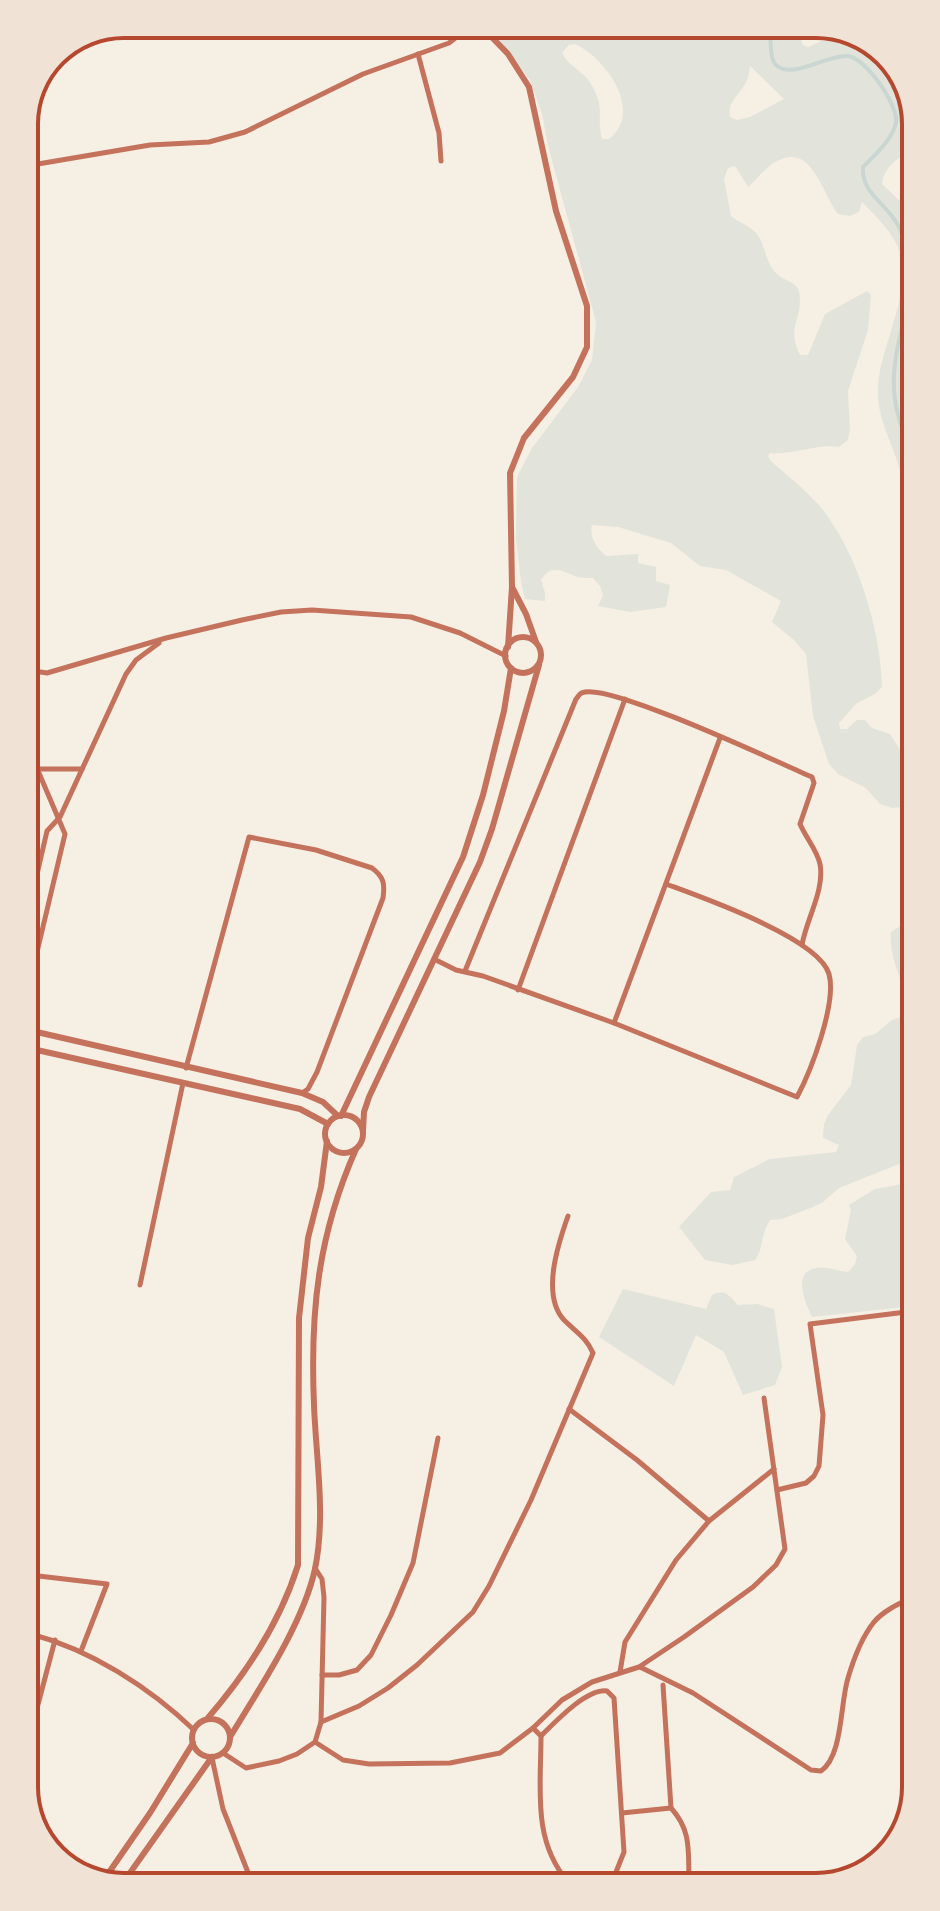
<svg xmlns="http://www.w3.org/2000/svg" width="940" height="1911" viewBox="0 0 940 1911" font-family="'Varela Round',sans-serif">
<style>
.green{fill:#e2e4dc;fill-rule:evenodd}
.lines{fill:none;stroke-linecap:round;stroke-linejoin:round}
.stream{stroke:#c9d6d2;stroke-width:4}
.minor{stroke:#c5725c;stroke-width:5}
.tertiary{stroke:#c5725c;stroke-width:6}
.rim{fill:none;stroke:#b5482f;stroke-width:4}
</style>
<rect width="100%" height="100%" fill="#f6efe4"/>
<g class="green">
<path d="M486 24H801C798 32 800 37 803 45L808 47 842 32 876 44 909 86V151C896 160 884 167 882 184L903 204 909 216 910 380 906 395 910 411V510C904 490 901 469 893 450 886 430 877 412 878 390 878 346 918 286 897 245 889 229 875 215 862 202L859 212 850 216 838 214C820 190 811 138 772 164 763 171 756 180 748 187L735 166 728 168 724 179 731 216C739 223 750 225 757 234 766 246 765 263 777 274 788 284 800 280 800 299 800 323 787 328 800 355H808L825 314 867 291 871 295 868 330 848 391 850 429 848 440 839 447C820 443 793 455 770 453L768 456 771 461C792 480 817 498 832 523 861 566 881 635 882 687L875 694 857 703 839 723 840 729H847L857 720H865L872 728 890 734 912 768V813L901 807 892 808 880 804 866 788 838 774 829 764 813 716 806 654 795 641 772 622 781 601 726 570 700 566 671 543 618 527 592 525C589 538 597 548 606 556L638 554V563L656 567V581L670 585 666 607 630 612 598 606 603 595 600 586 593 578C590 578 581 578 578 577 563 572 552 562 541 580L545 593V601L525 599 521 582 516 539 517 477 532 448 578 387 592 360 596 322 548 146 542 114 530 80ZM575 44C606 58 644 112 609 139H602C596 117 606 109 591 84 584 71 566 65 562 52L569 45ZM750 66 784 99 750 117 737 120 730 117C726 96 749 93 750 66Z"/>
<path d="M902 925 912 926 913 1165 899 1164 839 1188 823 1202 813 1207 782 1219 770 1220C760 1236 764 1248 755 1260L733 1265 705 1260 679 1227 711 1192 730 1190 734 1177 770 1159 836 1152 839 1145 823 1138 824 1124 828 1115 851 1085 857 1045 863 1037 875 1034 892 1020 904 1016 909 1005C902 979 889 959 891 932Z"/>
<path d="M913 1182 914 1250 908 1259 909 1268 914 1272V1306L812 1317C806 1304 791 1272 816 1268 825 1266 838 1271 848 1272L855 1264 857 1256 845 1239 851 1210 849 1205 875 1189Z"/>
<path d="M623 1289 706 1309 712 1295C726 1289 728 1295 738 1305L757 1304 774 1309 782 1367 775 1385 743 1395 724 1352 696 1335 674 1386 599 1337Z"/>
</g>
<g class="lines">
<g class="stream">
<path d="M769 24C772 35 768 59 777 66 794 79 828 54 848 56 866 58 899 106 896 123 892 140 875 155 863 167 861 192 884 202 896 222 902 231 905 243 909 253"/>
<path d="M909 296C896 358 882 387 910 448"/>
</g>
<g class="minor">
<polyline points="418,54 439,133 441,161"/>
<polyline points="24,157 37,310"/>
<polyline points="26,166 150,145 209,142 245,132 363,74 449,43 473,24"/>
<polyline points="27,670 47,673 166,638 242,620 281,612 312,610 411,617 460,633 506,656"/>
<polyline points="27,745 65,834 28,990"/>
<polyline points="37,769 82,769"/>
<polyline points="28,913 47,831 60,817 126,674 136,660 159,643"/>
<path d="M436 960 456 970 483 976 614 1023 797 1097C811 1071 837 1003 829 974 819 938 701 897 666 884"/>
<path d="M465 971 576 699C580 694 580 693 585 692 616 686 775 761 812 777L814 783 800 824C806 838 817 850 820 864 825 890 806 920 802 945"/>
<polyline points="518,990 625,699"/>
<polyline points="614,1023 720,738"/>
<path d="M186 1068 249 837 316 850 372 868C384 877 385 884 383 898L317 1072 308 1089 302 1093"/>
<polyline points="140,1285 183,1083"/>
<polyline points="569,1409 637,1460 709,1521"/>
<polyline points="777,1490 806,1483 814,1476 819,1466 823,1415 810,1324 914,1311"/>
<polyline points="30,1575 107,1584 81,1651"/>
<path d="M31 1634C91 1650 149 1687 194 1730"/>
<polyline points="914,1634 915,1637"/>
<path d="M640 1667 693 1693 811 1770 821 1771C843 1756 840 1703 848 1678 853 1661 862 1637 874 1622 884 1610 901 1603 915 1596"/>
<polyline points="620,1672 625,1642 676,1560 709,1521 774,1469"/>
<polyline points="322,1675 339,1675 357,1670 371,1655 391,1615 413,1563 438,1438"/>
<polyline points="663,1685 671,1808"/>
<path d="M321 1722 359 1706 388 1688 417 1665 473 1612 489 1586 531 1500 593 1353C586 1337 576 1332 564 1320 541 1295 558 1244 568 1216"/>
<path d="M533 1728 541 1736C541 1788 532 1840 568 1882"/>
<polyline points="31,1731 55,1640"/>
<path d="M541 1736C555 1722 587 1688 607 1691L614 1698 624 1852 612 1882"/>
<polyline points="315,1742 343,1760 369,1764 450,1763 500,1753 533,1728 562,1700 592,1682 639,1667 684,1637 753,1587 776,1565 785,1549 764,1398"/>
<polyline points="223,1753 246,1768 279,1761 297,1754 315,1742 321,1722 324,1597 322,1579 315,1568"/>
<polyline points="212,1758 223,1809 249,1875"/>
<path d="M622 1813 671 1808C692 1831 688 1852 689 1881"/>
</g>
<g class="tertiary">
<polyline points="479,24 508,54 529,87 556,211 587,306 587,347 573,377 524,438 510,473 512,587 508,647"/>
<polyline points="512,587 526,614 536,642"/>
<circle cx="523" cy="655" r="18"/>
<polyline points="28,1030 302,1093 323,1102 338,1116"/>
<polyline points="28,1048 300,1109 328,1124"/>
<circle cx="344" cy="1134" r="19"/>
<polyline points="341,1116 463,857 483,795 504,711 511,668"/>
<polyline points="363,1131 364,1112 369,1097 480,862 492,829 539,665"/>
<path d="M207 1719C246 1674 280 1623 298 1565L299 1318 308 1238 321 1187 327 1141"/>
<circle cx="211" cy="1738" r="19"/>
<path d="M230 1737C259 1689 303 1624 315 1569 326 1516 316 1458 314 1405 310 1311 318 1235 356 1149"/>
<polyline points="103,1881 150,1813 193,1743"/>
<polyline points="120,1887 212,1757"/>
</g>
</g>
<path d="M0 0H940V1911H0ZM124 38H816A86 86 0 0 1 902 124V1787A86 86 0 0 1 816 1873H124A86 86 0 0 1 38 1787V124A86 86 0 0 1 124 38Z" fill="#f1e2d6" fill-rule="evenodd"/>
<path class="rim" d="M124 38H816A86 86 0 0 1 902 124V1787A86 86 0 0 1 816 1873H124A86 86 0 0 1 38 1787V124A86 86 0 0 1 124 38Z"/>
</svg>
